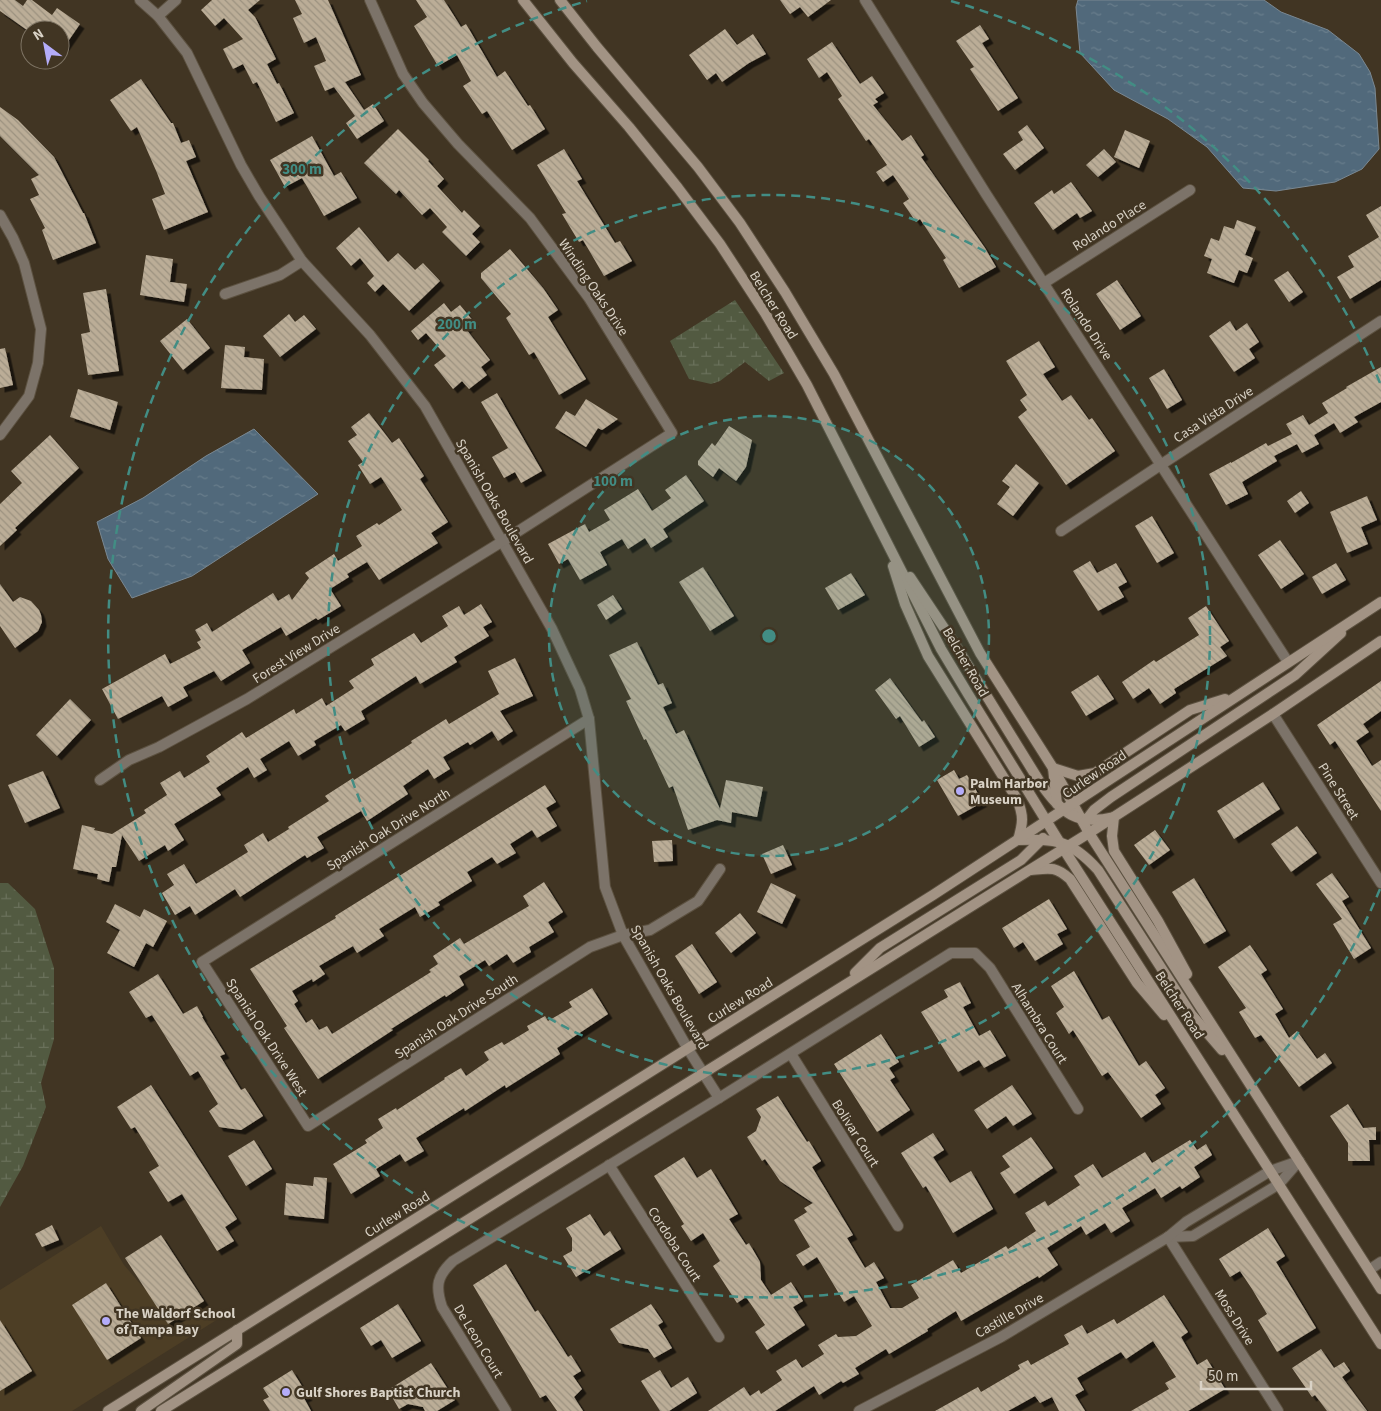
<svg xmlns="http://www.w3.org/2000/svg" width="1381" height="1411" viewBox="0 0 1381 1411" font-family="'Source Sans 3',sans-serif">
<style>
.built{fill:#4d3e25}
.wetland{fill:url(#wetland-marsh)}
.water{fill:url(#water-ripples);stroke:#7a8892}
.building{fill:url(#building-back-hatch);filter:url(#shadow)}
.lines{fill:none;stroke-linecap:round;stroke-linejoin:round}
.street-casing{stroke:#5c5140;stroke-width:12}
.secondary-casing{stroke:#5c5140;stroke-width:12}
.street{stroke:#7c7369;stroke-width:10}
.secondary{stroke:#a29384;stroke-width:10}
.ring{fill:none;stroke:#428d84;stroke-width:2.5;stroke-dasharray:9 6}
.poi-dot{fill:#b4acf9;stroke:#413523;stroke-width:2}
.labels{text-anchor:middle;stroke-width:5;stroke-linejoin:round;paint-order:stroke}
.street-label{font-size:14px;fill:#d9d2c6;stroke:#413523}
.poi-label{font-size:14px;font-weight:bold;fill:#d9d2c6;stroke:#413523;text-anchor:start}
.centre{fill:#428d84;stroke:#413523;stroke-width:2.5}
.ring-label{font-size:15px;text-anchor:middle;font-weight:bold;fill:#428d84;stroke:#413523;stroke-width:5;stroke-linejoin:round;paint-order:stroke}
</style>
<defs>
<pattern id="wetland-marsh" width="20" height="14" patternUnits="userSpaceOnUse" patternTransform="scale(1.25)"><rect width="20" height="14" fill="#525a41"/><path d="M1 5h8M5 5V1M11 12h8M15 12V8" fill="none" stroke="#6a715b"/></pattern>
<pattern id="water-ripples" width="26" height="14" patternUnits="userSpaceOnUse" patternTransform="scale(1.25)"><rect width="26" height="14" fill="#51697b"/><path d="M2 4q2-2 4 0t4 0M15 11q2-2 4 0t4 0" fill="none" stroke="#697e8c"/></pattern>
<pattern id="building-back-hatch" width="6" height="6" patternUnits="userSpaceOnUse" patternTransform="scale(1.25)"><rect width="6" height="6" fill="#bbad97"/><path d="M-1 5l2 2M0 0l6 6M5-1l2 2" fill="none" stroke="#9c9280"/></pattern>
<filter id="shadow"><feDropShadow dx="4.5" dy="4.5" stdDeviation="0" flood-color="#0009"/></filter>
</defs>
<rect width="100%" height="100%" fill="#413523"/>
<polygon class="built" points="101,1226 124,1265 143,1287 163,1295 204,1302 218,1319 72,1411 0,1411 0,1290"/>
<g class="wetland">
<polygon points="735,300 784,373 769,381 745,362 720,381 711,384 689,379 670,341"/>
<polygon points="0,883 8,883 35,909 54,968 54,1039 41,1083 46,1107 23,1166 0,1207"/>
</g>
<g class="water">
<polygon points="1078,0 1264,0 1281,12 1328,30 1359,54 1370,72 1375,88 1379,149 1362,169 1335,182 1276,191 1243,188 1207,147 1168,119 1114,90 1080,53 1076,7"/>
<polygon points="254,429 318,494 192,576 132,598 108,559 97,522 143,498 206,456"/>
</g>
<g class="building">
<polygon points="0,0 15,0 23,6 27,0 32,0 52,15 57,8 80,24 60,53 60,30 27,30 0,11"/>
<polygon points="212,0 260,0 248,10 255,17 276,59 267,64 277,84 279,83 294,113 276,122 257,82 253,84 243,64 233,69 223,49 243,39 224,18 215,26 201,10"/>
<polygon points="295,0 328,0 361,75 345,82 364,110 373,104 384,121 357,139 346,123 355,116 334,87 325,91 314,66 326,61 316,37 304,43 293,18 302,14"/>
<polygon points="416,0 444,0 461,27 466,24 497,77 505,71 528,106 530,105 545,129 512,150 487,111 482,114 463,86 471,81 457,55 438,66 414,26 427,17"/>
<polygon points="780,0 831,0 808,17 800,7 790,14"/>
<polygon points="980,25 989,39 982,43 1018,98 998,111 970,69 974,67 956,41"/>
<polygon points="725,29 737,45 753,34 766,54 749,63 722,82 716,73 707,80 689,55"/>
<polygon points="832,42 860,84 872,76 884,93 875,99 878,102 873,105 902,141 911,135 924,155 921,157 985,248 996,267 959,288 943,260 946,258 920,219 916,222 903,203 909,199 893,175 883,182 876,172 887,165 869,139 866,141 838,99 842,96 827,72 819,78 807,59"/>
<polygon points="141,79 171,123 173,123 181,143 189,140 196,157 186,161 208,212 164,230 152,199 165,194 157,173 137,127 131,131 110,100"/>
<polygon points="0,107 18,120 54,157 83,213 84,213 96,243 53,260 42,230 45,228 30,199 39,195 31,179 39,175 0,136"/>
<polygon points="1027,125 1044,148 1015,170 1003,154 1023,140 1018,132"/>
<polygon points="398,129 429,160 428,161 444,179 437,186 462,213 464,210 480,226 472,234 480,242 466,256 442,232 447,227 430,208 422,215 399,190 396,194 364,163"/>
<polygon points="1125,130 1150,141 1139,168 1114,157"/>
<polygon points="312,136 334,176 341,172 357,198 324,216 302,178 285,187 270,160"/>
<polygon points="564,149 582,179 577,181 615,243 620,241 632,261 604,276 583,240 579,242 562,214 566,213 537,165"/>
<polygon points="1104,149 1116,162 1098,177 1086,165"/>
<polygon points="1071,182 1092,211 1080,218 1077,213 1053,230 1034,203 1052,190 1054,194"/>
<polygon points="1381,206 1381,280 1350,299 1337,277 1354,267 1348,256 1379,237 1366,215"/>
<polygon points="1237,220 1256,227 1245,255 1253,258 1247,273 1239,270 1234,283 1207,273 1212,259 1204,256 1211,238 1219,241 1224,226 1234,229"/>
<polygon points="359,227 388,262 398,253 415,270 423,263 440,281 409,311 383,284 375,292 367,283 374,276 360,258 351,266 336,248"/>
<polygon points="510,249 543,288 558,310 548,317 586,379 559,395 534,352 529,355 506,318 511,314 481,278 481,273"/>
<polygon points="146,255 173,259 170,282 187,284 184,302 140,295"/>
<polygon points="1288,271 1303,292 1289,302 1274,280"/>
<polygon points="1117,280 1141,316 1120,330 1096,294"/>
<polygon points="106,289 119,371 88,375 81,334 90,332 83,293"/>
<polygon points="444,303 451,312 460,305 474,322 466,329 490,360 481,367 487,375 469,389 462,381 453,389 434,365 446,356 426,333 418,340 411,331"/>
<polygon points="289,314 295,322 304,315 316,329 280,357 263,336"/>
<polygon points="187,319 210,348 183,370 160,341"/>
<polygon points="1230,321 1236,331 1247,323 1259,342 1249,349 1255,358 1234,372 1209,336"/>
<polygon points="1039,341 1055,367 1043,374 1062,401 1071,395 1089,420 1092,418 1115,451 1066,485 1018,417 1027,410 1020,400 1027,395 1006,361"/>
<polygon points="225,345 245,347 244,357 264,359 262,390 221,388"/>
<polygon points="5,348 13,385 0,388 0,349"/>
<polygon points="1381,367 1381,402 1354,417 1358,422 1340,433 1334,423 1314,435 1319,444 1302,453 1297,444 1274,456 1277,461 1242,482 1248,494 1226,505 1209,474 1231,462 1231,463 1266,443 1268,446 1292,434 1286,424 1303,415 1309,425 1328,413 1322,403 1347,388 1346,387"/>
<polygon points="1164,369 1182,400 1167,409 1149,378"/>
<polygon points="78,389 118,402 110,430 70,417"/>
<polygon points="497,393 542,471 521,483 515,472 504,478 492,457 508,448 481,402"/>
<polygon points="586,399 618,419 602,430 598,428 586,447 555,428 566,411 575,416"/>
<polygon points="369,413 392,443 399,438 424,476 420,479 448,522 431,533 438,543 379,580 367,562 347,574 349,577 330,589 341,606 318,620 316,618 286,636 281,627 242,650 250,663 221,681 214,671 183,687 188,696 168,707 162,696 118,719 102,689 165,654 170,664 201,648 197,642 201,640 195,630 207,623 212,632 273,593 278,601 289,594 292,600 309,578 305,573 334,554 338,561 362,546 356,536 377,523 379,525 402,510 381,477 370,484 358,465 363,462 348,441 357,435 351,427"/>
<polygon points="729,426 752,440 746,467 736,481 719,468 713,477 698,465 698,461 712,443 715,446"/>
<polygon points="50,435 79,468 15,528 17,530 0,546 0,504 22,483 11,471"/>
<polygon points="1016,464 1039,483 1013,516 997,504 1010,487 1002,481"/>
<polygon points="686,475 704,501 663,529 668,537 651,548 645,538 628,549 622,539 600,552 607,565 580,580 568,559 559,564 548,544 585,524 589,532 610,520 604,510 638,489 652,511 671,498 665,490"/>
<polygon points="1301,491 1309,503 1295,513 1287,501"/>
<polygon points="1367,496 1377,520 1361,527 1368,544 1347,553 1330,512"/>
<polygon points="1152,516 1174,553 1157,563 1135,526"/>
<polygon points="1280,540 1304,574 1281,589 1258,555"/>
<polygon points="1090,561 1097,573 1116,563 1127,582 1118,587 1124,597 1098,611 1073,571"/>
<polygon points="1336,563 1346,580 1322,594 1312,577"/>
<polygon points="703,567 734,616 710,631 679,582"/>
<polygon points="851,573 865,595 838,610 825,588"/>
<polygon points="0,584 13,602 20,597 31,601 39,610 41,615 42,622 38,631 15,648 0,626"/>
<polygon points="613,595 622,609 606,620 597,605"/>
<polygon points="481,604 492,622 483,627 489,636 454,657 457,662 420,684 416,676 361,711 365,719 345,731 341,725 314,741 316,745 298,756 289,741 260,759 267,770 254,778 248,767 216,788 221,795 174,824 184,840 168,851 165,845 139,861 122,835 116,867 112,867 109,882 97,879 98,874 73,869 82,825 95,828 94,830 112,834 146,813 144,810 167,795 160,783 180,771 184,778 210,762 206,756 242,732 246,738 294,709 296,714 322,698 326,706 354,688 349,681 374,665 371,659 414,633 421,643 448,626 442,616 459,606 464,615"/>
<polygon points="1206,606 1229,641 1220,647 1227,656 1174,689 1176,693 1160,704 1149,688 1133,699 1122,682 1154,660 1156,662 1199,635 1188,618"/>
<polygon points="637,642 658,685 663,683 672,703 663,707 676,734 684,730 720,809 726,780 763,787 757,817 732,812 731,823 717,820 688,830 673,786 669,788 646,739 644,740 626,701 631,699 609,655"/>
<polygon points="515,658 533,696 500,711 513,731 498,741 492,731 470,745 468,742 443,757 450,769 434,779 428,769 403,786 408,794 367,821 361,811 317,837 324,848 307,858 305,855 240,897 235,889 195,915 190,906 175,915 162,893 174,885 167,874 184,864 196,884 248,852 244,845 263,833 268,842 289,829 288,827 329,801 325,796 353,778 354,780 412,743 411,741 446,719 449,724 499,694 488,671"/>
<polygon points="1098,675 1114,699 1086,716 1071,692"/>
<polygon points="890,678 922,722 924,720 935,737 919,747 900,716 896,719 875,690"/>
<polygon points="1381,681 1381,711 1363,724 1369,732 1356,741 1372,766 1381,760 1381,811 1335,741 1330,745 1317,725"/>
<polygon points="70,699 91,720 57,756 36,735"/>
<polygon points="954,770 959,779 967,775 983,802 958,816 937,780"/>
<polygon points="43,771 60,808 25,823 8,785"/>
<polygon points="1263,782 1280,809 1234,839 1217,811"/>
<polygon points="545,785 556,802 546,808 557,826 537,838 532,830 510,844 516,853 497,864 492,857 467,872 472,881 438,902 440,905 420,917 415,907 379,929 384,936 357,953 353,946 319,966 325,974 313,982 312,979 292,991 298,1001 294,1004 306,1023 312,1019 319,1030 327,1026 332,1034 431,972 429,970 438,964 433,956 460,938 464,944 529,906 523,896 544,882 563,912 548,922 554,932 529,947 531,952 513,963 507,954 489,966 485,960 459,976 464,985 446,997 445,995 391,1029 393,1030 318,1079 284,1028 287,1026 250,969 336,918 335,916"/>
<polygon points="1297,826 1317,853 1291,872 1271,844"/>
<polygon points="1155,830 1170,850 1149,865 1134,845"/>
<polygon points="672,840 673,861 654,862 652,841"/>
<polygon points="783,845 792,865 771,874 762,854"/>
<polygon points="1332,873 1349,897 1342,901 1371,948 1354,959 1333,924 1342,919 1316,884"/>
<polygon points="1194,878 1226,931 1204,944 1172,892"/>
<polygon points="771,883 796,895 782,924 757,912"/>
<polygon points="1049,899 1067,929 1057,934 1063,944 1035,961 1023,942 1014,948 1002,928"/>
<polygon points="115,904 140,917 144,909 167,921 153,947 146,943 134,967 107,953 120,930 106,922"/>
<polygon points="740,913 756,933 731,953 715,933"/>
<polygon points="692,944 717,982 699,994 675,956"/>
<polygon points="1250,945 1267,970 1261,974 1283,1009 1275,1014 1289,1038 1297,1031 1317,1059 1325,1053 1332,1063 1299,1087 1261,1035 1255,1038 1239,1012 1246,1008 1218,967"/>
<polygon points="1074,971 1102,1020 1109,1016 1139,1066 1146,1061 1165,1088 1155,1095 1161,1104 1141,1118 1108,1072 1102,1076 1073,1030 1069,1034 1056,1013 1064,1007 1051,986"/>
<polygon points="158,974 183,1014 197,1006 203,1017 202,1017 225,1054 220,1056 241,1090 245,1088 263,1116 241,1130 219,1127 209,1111 218,1104 198,1071 190,1076 152,1015 146,1018 129,992"/>
<polygon points="960,982 971,1003 963,1007 979,1036 990,1030 1006,1056 984,1068 979,1060 958,1072 921,1012 948,997 944,990"/>
<polygon points="592,988 608,1014 557,1048 560,1054 541,1066 506,1088 505,1085 465,1111 464,1108 416,1138 424,1151 405,1162 400,1154 376,1169 380,1176 351,1194 333,1164 367,1143 365,1140 383,1128 378,1119 396,1108 397,1110 445,1079 444,1078 461,1068 466,1076 489,1060 484,1052 502,1042 504,1045 529,1030 527,1026 545,1016 548,1021 572,1007 569,1002"/>
<polygon points="881,1034 899,1062 889,1068 895,1077 890,1080 910,1110 877,1132 834,1064"/>
<polygon points="151,1085 237,1219 225,1227 234,1241 217,1251 182,1194 168,1202 149,1172 159,1166 135,1127 131,1129 117,1107"/>
<polygon points="1012,1085 1032,1114 1013,1126 1006,1116 987,1129 974,1110"/>
<polygon points="778,1096 807,1142 809,1141 821,1161 812,1167 853,1235 847,1238 865,1268 874,1262 884,1278 876,1282 890,1308 902,1308 919,1298 911,1285 953,1260 961,1273 1006,1246 1008,1249 1036,1231 1025,1213 1045,1201 1048,1206 1080,1185 1074,1176 1093,1164 1102,1178 1145,1152 1152,1163 1190,1140 1197,1150 1206,1144 1212,1155 1194,1167 1200,1177 1182,1189 1180,1186 1161,1198 1155,1188 1122,1208 1130,1221 1111,1233 1105,1223 1086,1235 1081,1226 1047,1248 1058,1265 1039,1278 1038,1276 961,1321 956,1311 927,1329 928,1331 889,1354 886,1349 855,1368 859,1374 843,1383 841,1381 819,1395 814,1386 775,1411 708,1411 744,1387 750,1396 759,1390 761,1394 782,1380 776,1371 796,1359 802,1368 824,1354 818,1345 836,1334 838,1337 856,1336 872,1326 854,1296 844,1302 817,1257 803,1266 796,1255 810,1247 794,1220 807,1212 804,1208 813,1203 780,1181 765,1159 762,1161 747,1137 756,1131 761,1117 756,1109"/>
<polygon points="1348,1104 1363,1128 1376,1127 1376,1140 1369,1140 1370,1161 1348,1161 1348,1143 1330,1116"/>
<polygon points="933,1133 944,1150 933,1157 950,1183 971,1171 993,1209 953,1233 926,1186 923,1188 901,1153"/>
<polygon points="1031,1137 1053,1168 1014,1194 1000,1173 1010,1167 1002,1156"/>
<polygon points="254,1140 272,1169 246,1186 228,1156"/>
<polygon points="684,1157 697,1178 711,1169 738,1214 729,1219 746,1245 749,1243 760,1262 761,1280 771,1295 791,1282 803,1301 793,1307 805,1325 767,1350 755,1332 765,1325 746,1297 737,1303 713,1266 720,1261 703,1233 691,1241 681,1226 684,1224 654,1176"/>
<polygon points="314,1177 327,1178 324,1219 284,1215 286,1183 313,1186"/>
<polygon points="590,1214 604,1236 610,1231 621,1249 576,1277 563,1256 572,1251 572,1238 566,1228"/>
<polygon points="52,1225 59,1240 42,1247 35,1234"/>
<polygon points="1268,1228 1285,1256 1276,1262 1316,1328 1277,1352 1258,1320 1267,1314 1252,1289 1240,1271 1230,1277 1219,1259"/>
<polygon points="161,1235 204,1301 168,1324 125,1258"/>
<polygon points="506,1264 535,1312 538,1310 568,1357 571,1355 581,1371 573,1376 582,1389 574,1397 583,1411 557,1411 546,1395 540,1398 473,1285"/>
<polygon points="106,1283 141,1338 107,1360 72,1305"/>
<polygon points="1164,1295 1188,1332 1181,1337 1197,1365 1207,1359 1225,1389 1188,1411 1131,1411 1169,1389 1165,1383 1176,1377 1153,1341 1126,1359 1121,1352 1077,1378 1084,1390 1075,1395 1085,1411 1059,1411 1052,1397 1040,1403 1035,1396 1008,1411 935,1411 978,1387 981,1392 1020,1369 1018,1365 1028,1360 1031,1365 1069,1344 1064,1335 1082,1325 1087,1334 1114,1319 1117,1324"/>
<polygon points="398,1304 421,1341 392,1358 381,1340 371,1346 360,1328"/>
<polygon points="651,1304 663,1322 658,1325 672,1348 654,1358 648,1349 619,1343 610,1329"/>
<polygon points="0,1320 32,1371 0,1391"/>
<polygon points="1321,1349 1334,1368 1344,1362 1350,1371 1342,1377 1367,1411 1327,1411 1315,1395 1312,1397 1292,1368"/>
<polygon points="431,1363 455,1400 437,1411 425,1411 423,1407 408,1404 399,1409 388,1390"/>
<polygon points="292,1370 308,1396 304,1398 311,1411 270,1411 263,1400 269,1397 263,1388"/>
<polygon points="660,1370 671,1388 688,1377 697,1393 669,1411 660,1411 641,1381"/>
</g>
<g class="lines">
<g class="street-casing">
<g id="street">
<polyline points="140,0 158,16 187,53 241,165 259,196 302,261 370,335 425,406 552,629 580,689 589,719 605,887 623,935 688,1049 719,1098"/>
<polyline points="865,0 986,194 1288,662"/>
<polyline points="158,16 176,0"/>
<polyline points="0,215 13,238 24,263 41,329 38,363 29,396 0,435"/>
<polyline points="1044,283 1190,190"/>
<polyline points="225,294 280,275 302,261"/>
<polyline points="1061,531 1162,464 1381,321"/>
<polyline points="1273,714 1381,883"/>
<polyline points="589,719 202,962 308,1126 590,947 623,935 650,930 698,901 720,869"/>
<polyline points="100,780 129,760 159,747 247,699 503,541 672,433 589,298 530,218 458,144 423,103 403,74 370,0"/>
<polyline points="791,1054 898,1226"/>
<polyline points="609,1165 719,1337"/>
<polyline points="1168,1237 1278,1411"/>
<polyline points="1168,1237 1193,1236 1279,1184 1299,1161"/>
<polyline points="1369,1270 1381,1262"/>
<path d="M506 1411 442 1307C435 1286 437 1276 453 1261L719 1098 951 953H975L990 968 1078 1109"/>
<polyline points="859,1411 1001,1337 1168,1237 1186,1222 1270,1171 1299,1161"/>
</g>
</g>
<g class="secondary-casing">
<g id="secondary">
<polyline points="523,0 573,63 629,127 678,188 720,244 765,313 807,385 941,649 968,694 1063,848 1381,1344"/>
<polyline points="560,0 597,47 698,167 740,223 785,292 834,374 980,653 1053,768 1089,833 1381,1289"/>
<path d="M893 566 905 604 928 656 1017 799C1024 816 1023 823 1018 840 1056 839 1071 840 1098 870L1191 1014 1222 1050"/>
<path d="M910 577 954 643 1041 784C1062 813 1076 826 1114 817L1112 836 1114 851 1158 921 1187 974"/>
<polyline points="1057,804 1053,768 1078,776 1095,773 1190,710 1225,699"/>
<polyline points="1084,823 1094,810 1111,797 1295,675 1341,633"/>
<path d="M1031 870C1050 868 1055 866 1070 879L1137 983 1164 1015"/>
<polyline points="855,973 880,948 1021,860 1043,838"/>
<polyline points="108,1411 933,895 1381,602"/>
<polyline points="141,1411 237,1344 237,1330"/>
<polyline points="161,1411 1089,833 1273,714 1381,641"/>
</g>
</g>
<use href="#street" class="street"/>
<use href="#secondary" class="secondary"/>
</g>
<circle cx="769" cy="636" r="220" fill="#428d84" fill-opacity=".12"/>
<g class="ring">
<circle cx="769" cy="636" r="220"/>
<circle cx="769" cy="636" r="441"/>
<path d="M1380 889A661 661 0 1 1 587 1M951 1A661 661 0 0 1 1380 383"/>
</g>
<g class="poi-dot">
<circle cx="960" cy="791" r="5"/>
<circle cx="106" cy="1321" r="5"/>
<circle cx="286" cy="1392" r="5"/>
</g>
<g class="labels">
<g class="street-label">
<text transform="translate(1109 225) rotate(-32)" y="5">Rolando Place</text>
<text transform="translate(594 287) rotate(56)" y="5">Winding Oaks Drive</text>
<text transform="translate(774 305) rotate(58)" y="5">Belcher Road</text>
<text transform="translate(1087 324) rotate(57)" y="5">Rolando Drive</text>
<text transform="translate(1213 414) rotate(-33)" y="5">Casa Vista Drive</text>
<text transform="translate(495 501) rotate(60)" y="5">Spanish Oaks Boulevard</text>
<text transform="translate(296 653) rotate(-32)" y="5">Forest View Drive</text>
<text transform="translate(966 662) rotate(60)" y="5">Belcher Road</text>
<text transform="translate(1094 774) rotate(-34)" y="5">Curlew Road</text>
<text transform="translate(1339 791) rotate(58)" y="5">Pine Street</text>
<text transform="translate(388 829) rotate(-32)" y="5">Spanish Oak Drive North</text>
<text transform="translate(670 987) rotate(60)" y="5">Spanish Oaks Boulevard</text>
<text transform="translate(740 1000) rotate(-32)" y="5">Curlew Road</text>
<text transform="translate(1180 1005) rotate(57)" y="5">Belcher Road</text>
<text transform="translate(456 1016) rotate(-33)" y="5">Spanish Oak Drive South</text>
<text transform="translate(1040 1023) rotate(58)" y="5">Alhambra Court</text>
<text transform="translate(267 1037) rotate(57)" y="5">Spanish Oak Drive West</text>
<text transform="translate(856 1133) rotate(58)" y="5">Bolivar Court</text>
<text transform="translate(397 1214) rotate(-32)" y="5">Curlew Road</text>
<text transform="translate(675 1244) rotate(57)" y="5">Cordoba Court</text>
<text transform="translate(1009 1315) rotate(-30)" y="5">Castille Drive</text>
<text transform="translate(1235 1317) rotate(58)" y="5">Moss Drive</text>
<text transform="translate(479 1341) rotate(59)" y="5">De Leon Court</text>
</g>
<g class="poi-label">
<text x="970" y="788">Palm Harbor<tspan x="970" dy="16">Museum</tspan></text>
<text x="116" y="1318">The Waldorf School<tspan x="116" dy="16">of Tampa Bay</tspan></text>
<text x="296" y="1397">Gulf Shores Baptist Church</text>
</g>
</g>
<circle cx="769" cy="636" r="8" class="centre"/>
<g class="ring-label">
<text x="302" y="174">300 m</text>
<text x="457" y="329">200 m</text>
<text x="613" y="486">100 m</text>
</g>
<g transform="translate(45 45) rotate(328)"><circle r="24" fill="#413523" stroke="#7e7464"/>
<path d="M0-4L9 19L0 12L-9 19Z" fill="#b4acf9"/>
<text y="-8" font-size="14" font-weight="bold" text-anchor="middle" fill="#d9d2c6">N</text>
</g>
<path d="M1201 1381v8h110v-8" fill="none" stroke="#d9d2c6" stroke-width="2.5"/>
<text x="1208" y="1381" font-size="15" fill="#d9d2c6" stroke="#413523" stroke-width="4" paint-order="stroke">50 m</text>
</svg>
